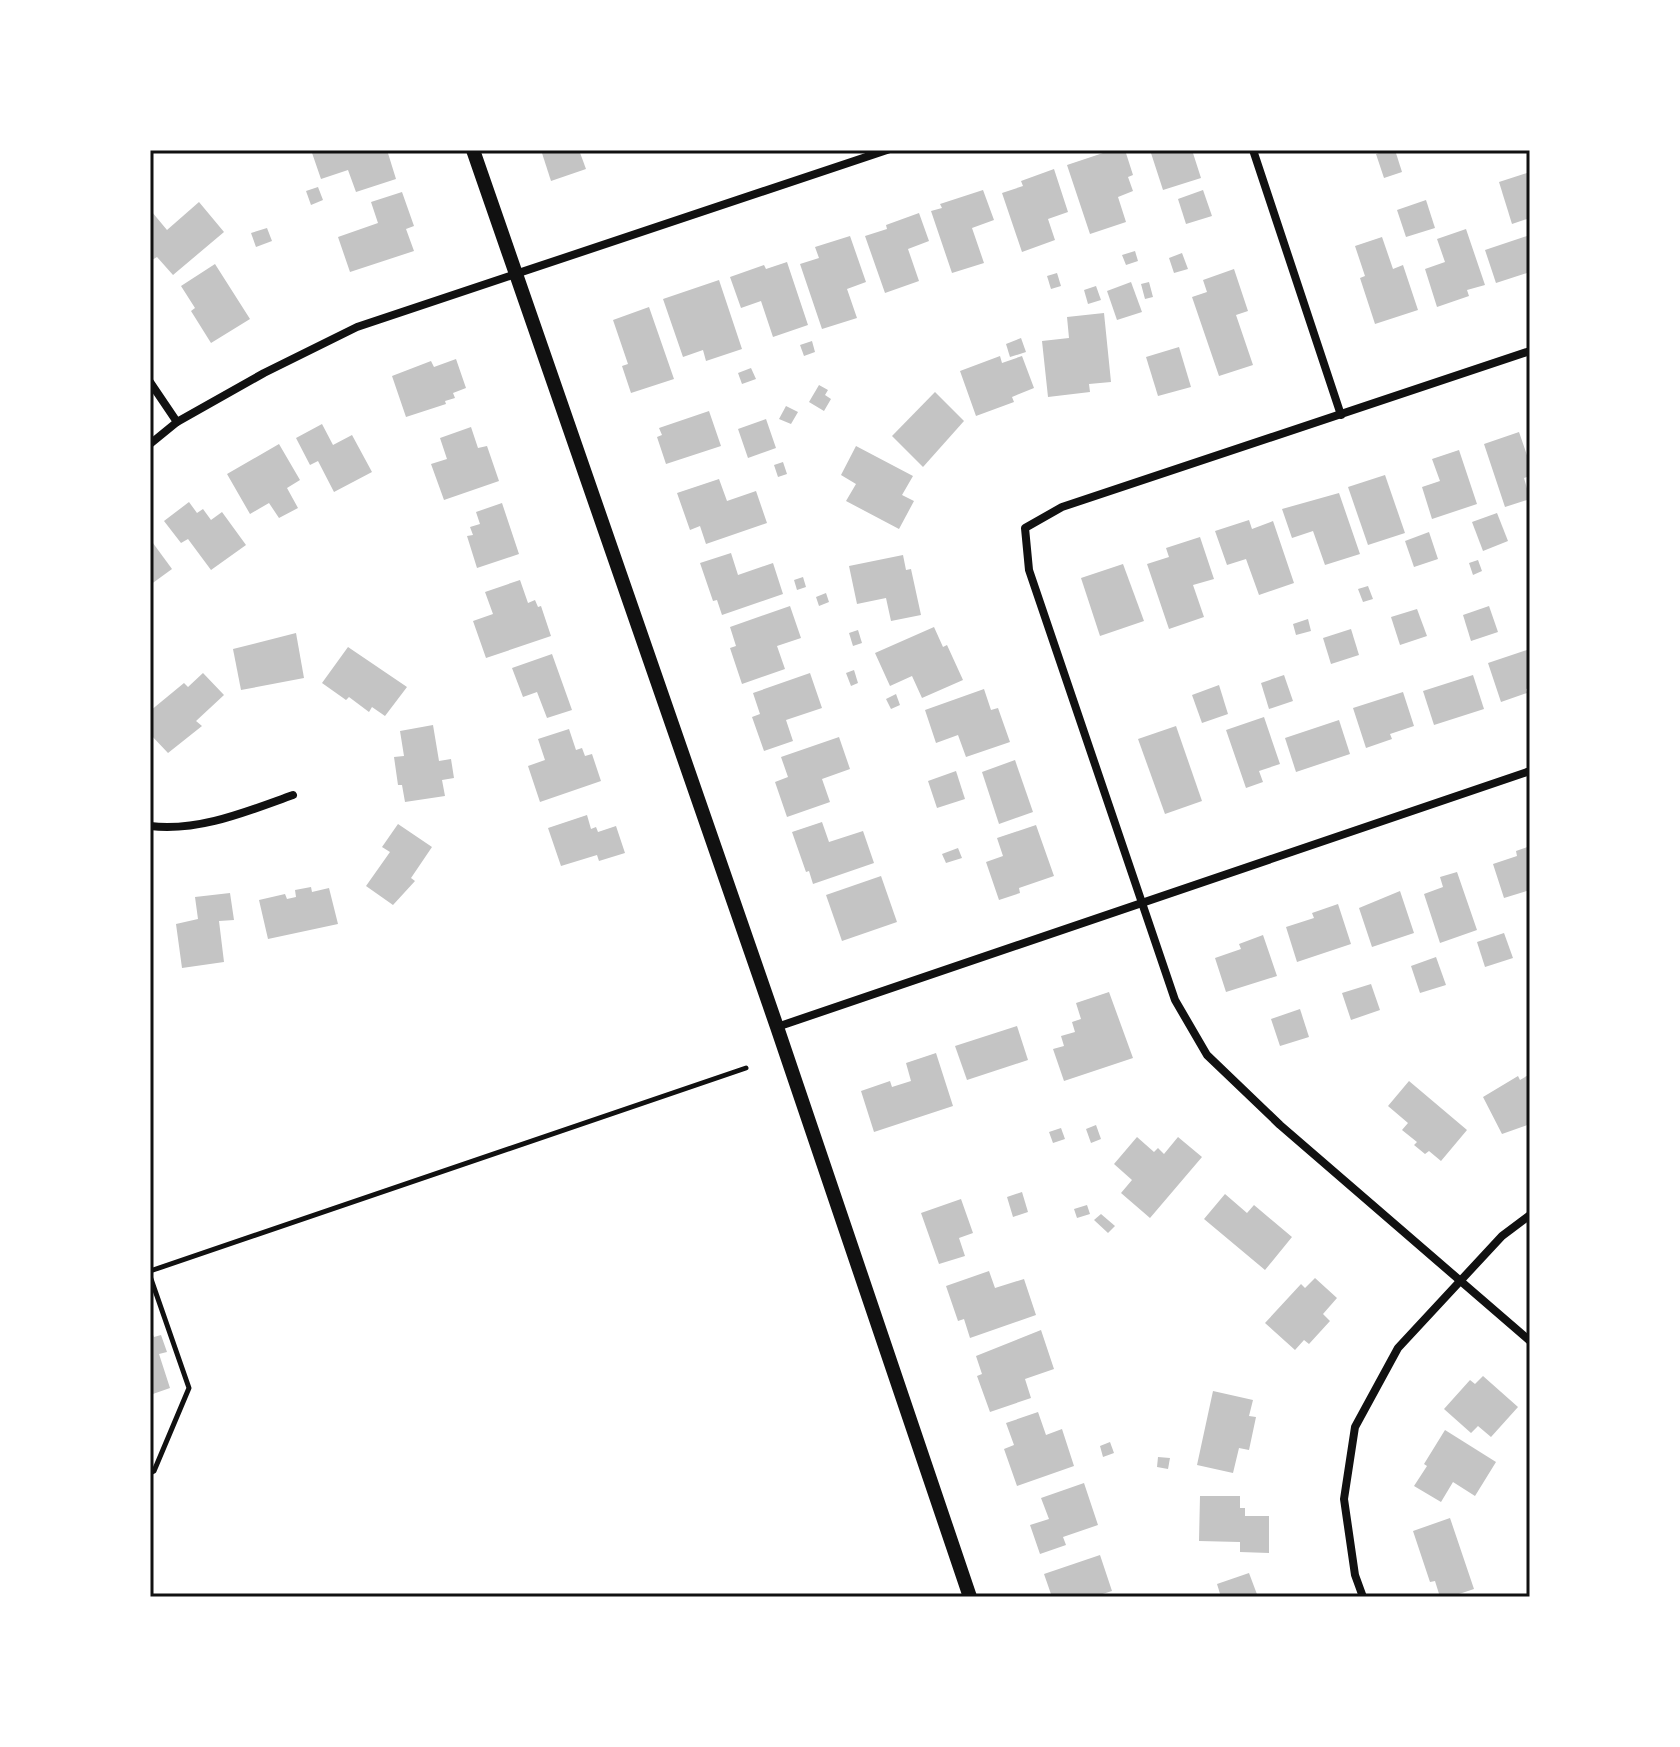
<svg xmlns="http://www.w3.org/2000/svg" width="1680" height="1747" viewBox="0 0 1680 1747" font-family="'PT Sans Narrow',sans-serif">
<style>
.building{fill:#c4c4c4}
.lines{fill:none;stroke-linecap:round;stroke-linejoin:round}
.path{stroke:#111;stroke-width:5}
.minor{stroke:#111;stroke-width:8}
.tertiary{stroke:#111;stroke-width:14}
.neatline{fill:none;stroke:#111;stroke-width:3}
</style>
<rect width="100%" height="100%" fill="#fff"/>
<g class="building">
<polygon points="311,150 387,150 396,179 356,192 348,170 321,179"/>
<polygon points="541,150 579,150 586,169 551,181"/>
<polygon points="1112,150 1125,150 1133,175 1128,177 1133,191 1118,197 1126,222 1090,234 1067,165"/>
<polygon points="1150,150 1185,150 1186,153 1192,150 1201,178 1163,190"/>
<polygon points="1388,150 1395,150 1402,172 1384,178 1376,154"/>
<polygon points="1054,169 1068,212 1048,219 1055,240 1022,252 1002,193 1023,186 1021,181"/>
<polygon points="1527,173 1530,182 1530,218 1512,224 1499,182"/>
<polygon points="318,187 323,200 311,205 306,191"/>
<polygon points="983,190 994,220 972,228 984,263 952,273 931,211 942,208 940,204"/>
<polygon points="1203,190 1212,216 1186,224 1178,199"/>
<polygon points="402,192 414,226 406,229 414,251 350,272 338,237 378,223 371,202"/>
<polygon points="1426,200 1435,228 1406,237 1397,210"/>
<polygon points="199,202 224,232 173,275 157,257 152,260 150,258 150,214 152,212 167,230"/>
<polygon points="919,213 929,241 908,249 919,281 885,293 865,236 887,229 886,225"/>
<polygon points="267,228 272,241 256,247 251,233"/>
<polygon points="1466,229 1485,285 1467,290 1469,296 1437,307 1425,269 1445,262 1437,239"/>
<polygon points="1530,235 1530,272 1496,283 1485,250"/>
<polygon points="850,236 866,282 847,289 857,318 822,329 800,264 819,258 815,247"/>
<polygon points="1382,237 1393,269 1403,265 1418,310 1375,324 1360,278 1365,276 1355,246"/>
<polygon points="1135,251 1138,261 1126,265 1122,255"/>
<polygon points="1182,253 1188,269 1174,273 1169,258"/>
<polygon points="787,262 808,325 773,337 761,301 741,308 730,277 764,265 766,269"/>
<polygon points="215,264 250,319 211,343 191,311 195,308 181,286"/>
<polygon points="1234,269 1248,311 1236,315 1253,365 1219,376 1192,297 1207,292 1203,280"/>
<polygon points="1057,273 1061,286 1051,289 1047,276"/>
<polygon points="719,280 742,349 706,361 703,350 683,357 663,299"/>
<polygon points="1131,282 1142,312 1117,320 1107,291"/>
<polygon points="1149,282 1153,297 1145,299 1141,284"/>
<polygon points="1096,286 1101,300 1088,304 1084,290"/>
<polygon points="649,307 674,379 631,393 622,366 628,364 613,320"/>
<polygon points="1104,313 1111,382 1089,384 1090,392 1048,397 1042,341 1069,338 1067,317"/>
<polygon points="1021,338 1026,352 1010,357 1006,344"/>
<polygon points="812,341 815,352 804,356 800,345"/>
<polygon points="1179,347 1191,387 1158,396 1146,357"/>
<polygon points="1000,356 1002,363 1022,356 1034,388 1012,397 1014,402 976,416 960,371"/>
<polygon points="456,359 466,388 453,393 455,398 445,401 446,404 406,417 392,376 431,361 434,367"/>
<polygon points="751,368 756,379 742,384 738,373"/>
<polygon points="819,385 828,390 825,395 831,399 824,411 809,402"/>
<polygon points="935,392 964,421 923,467 892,436"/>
<polygon points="786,406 798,412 791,424 779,419"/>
<polygon points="709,411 721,446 666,464 657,437 662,435 659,428"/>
<polygon points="766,419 776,448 748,458 738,429"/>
<polygon points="322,424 333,445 352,435 372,472 334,492 318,461 310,465 296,438"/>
<polygon points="471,427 478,448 487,446 499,481 444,500 431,464 447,459 440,438"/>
<polygon points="1519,432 1530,464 1530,476 1524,478 1530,499 1505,507 1484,444"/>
<polygon points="279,444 300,480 287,488 298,508 279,518 269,503 250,514 227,474"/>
<polygon points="856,446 913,476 902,495 914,501 899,529 846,501 856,484 841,475"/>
<polygon points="1459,450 1477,504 1432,519 1422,487 1440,481 1432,459"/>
<polygon points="783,462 787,474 778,477 774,465"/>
<polygon points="1385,475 1405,533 1368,545 1348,487"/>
<polygon points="719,479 727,501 756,491 767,523 706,544 700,526 690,530 677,493"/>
<polygon points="1339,493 1360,554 1325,565 1313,531 1292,538 1282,509"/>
<polygon points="189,502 197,513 203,509 211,520 222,512 246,545 211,570 188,539 181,543 164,521"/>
<polygon points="502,503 519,554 477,568 467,536 473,535 470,527 480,524 476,512"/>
<polygon points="1497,513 1508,541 1483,551 1472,522"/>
<polygon points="1249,520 1252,529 1273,521 1294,583 1259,595 1246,559 1227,565 1215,531"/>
<polygon points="1429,532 1438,559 1414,567 1405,541"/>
<polygon points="1200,537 1214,579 1193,585 1204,617 1169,629 1147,564 1169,557 1166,548"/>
<polygon points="150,539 172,569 150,585"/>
<polygon points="731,553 738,575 773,563 783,594 722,615 717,600 713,601 700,563"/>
<polygon points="903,555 906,570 911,569 921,615 891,621 886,598 857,604 849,566"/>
<polygon points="1478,560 1482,571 1473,575 1469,563"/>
<polygon points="1123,564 1144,621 1100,636 1081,578"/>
<polygon points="803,577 806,587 797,590 794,580"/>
<polygon points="520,580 528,603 535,600 538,607 541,606 551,636 486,658 473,621 493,614 485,592"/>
<polygon points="1368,586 1373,599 1363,602 1358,589"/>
<polygon points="826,593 829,602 819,606 816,597"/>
<polygon points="790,606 801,638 777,646 785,669 742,684 730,648 736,646 730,627"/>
<polygon points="1489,606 1498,632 1471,641 1463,615"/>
<polygon points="1417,609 1427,636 1400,645 1391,617"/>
<polygon points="1308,619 1311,631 1296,635 1293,624"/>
<polygon points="934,627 943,647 947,645 963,680 922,698 912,676 890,686 875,653"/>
<polygon points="1351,629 1359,655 1331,664 1323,638"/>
<polygon points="858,630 862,643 853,646 849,633"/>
<polygon points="296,633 304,678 241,690 233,649"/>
<polygon points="348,647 407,687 385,716 372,707 369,712 349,697 346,700 322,683"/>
<polygon points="1530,649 1530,688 1526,689 1527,693 1501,702 1488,663"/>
<polygon points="552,654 572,710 547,718 537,692 523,697 512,668"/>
<polygon points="854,670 858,683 851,686 846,673"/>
<polygon points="203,673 224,695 196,721 202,726 168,753 150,734 150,711 184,683 188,687"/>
<polygon points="810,673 822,708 786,720 793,741 764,751 752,717 760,714 753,693"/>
<polygon points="1284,675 1293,701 1269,709 1261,683"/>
<polygon points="1473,675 1484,709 1434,725 1423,691"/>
<polygon points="1219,685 1228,714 1202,723 1192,695"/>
<polygon points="984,689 991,710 998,708 1010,742 966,757 958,735 936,743 925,710"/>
<polygon points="1403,692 1414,726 1390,734 1392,739 1366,748 1353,708"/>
<polygon points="896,694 900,705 891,709 886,699"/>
<polygon points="1264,717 1280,764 1259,771 1263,782 1246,788 1226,730"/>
<polygon points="1339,720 1350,754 1296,772 1285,738"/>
<polygon points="433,725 439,761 451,759 454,778 442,780 445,796 405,802 402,785 398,785 394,757 404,756 400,731"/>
<polygon points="1176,726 1202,801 1165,814 1138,739"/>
<polygon points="569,729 576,750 582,748 585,756 592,754 601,781 540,802 528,766 545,760 538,739"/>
<polygon points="839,737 850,769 822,779 830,802 787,817 775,782 788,777 781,757"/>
<polygon points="1015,760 1033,812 999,824 982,772"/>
<polygon points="956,771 965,799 937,808 928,781"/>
<polygon points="587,815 591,829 596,827 598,832 616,826 625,853 599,861 597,855 561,866 548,828"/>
<polygon points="822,822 829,842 863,831 874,863 813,884 809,871 806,872 792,832"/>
<polygon points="398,824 432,847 411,878 415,881 393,905 366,886 390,852 382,847"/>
<polygon points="1036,825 1054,876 1019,888 1020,893 999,900 986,862 1003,856 997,838"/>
<polygon points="1530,846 1530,890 1504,898 1493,864 1517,856 1516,851"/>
<polygon points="958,848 962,858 946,863 942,854"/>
<polygon points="1457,872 1477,930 1440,943 1424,894 1443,887 1440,877"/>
<polygon points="881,876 897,922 842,941 826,895"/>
<polygon points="311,887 312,892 329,888 338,924 268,939 259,900 285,894 287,899 296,897 295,890"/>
<polygon points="1400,891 1414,933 1372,947 1359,908"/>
<polygon points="230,893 234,920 219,921 224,962 182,968 176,924 198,919 195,897"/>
<polygon points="1338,904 1351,944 1297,962 1286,927 1314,918 1312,913"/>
<polygon points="1504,933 1513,958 1485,967 1477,942"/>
<polygon points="1263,935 1277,976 1226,992 1215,958 1241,949 1239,944"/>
<polygon points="1436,957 1446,985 1420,993 1411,966"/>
<polygon points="1371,984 1380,1010 1351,1020 1342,993"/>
<polygon points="1109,992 1133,1058 1064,1081 1053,1049 1064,1046 1061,1036 1075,1032 1072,1022 1081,1019 1076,1003"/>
<polygon points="1300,1009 1309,1037 1280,1046 1271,1019"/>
<polygon points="1017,1026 1028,1060 967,1080 955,1046"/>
<polygon points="936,1053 953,1106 874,1132 861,1091 890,1081 892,1087 911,1081 906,1063"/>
<polygon points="1530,1074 1530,1124 1502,1134 1483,1097 1518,1076 1520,1080"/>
<polygon points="1409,1081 1467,1130 1441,1161 1429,1151 1425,1154 1414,1145 1417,1142 1402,1130 1408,1123 1388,1106"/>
<polygon points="1096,1125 1101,1139 1091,1143 1086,1129"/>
<polygon points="1061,1128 1065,1139 1053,1143 1049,1132"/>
<polygon points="1137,1137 1154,1152 1158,1148 1164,1154 1178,1137 1202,1157 1150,1218 1121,1193 1132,1180 1114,1164"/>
<polygon points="1022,1192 1028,1212 1013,1217 1007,1197"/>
<polygon points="1225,1194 1247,1213 1254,1205 1292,1237 1265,1270 1204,1219"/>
<polygon points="961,1199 973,1233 959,1238 965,1256 939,1264 921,1213"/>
<polygon points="1087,1205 1090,1214 1077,1218 1074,1209"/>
<polygon points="1101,1214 1115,1226 1108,1233 1094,1220"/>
<polygon points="989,1271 995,1288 1024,1279 1036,1315 970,1338 964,1319 958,1321 946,1286"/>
<polygon points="1315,1278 1337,1298 1323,1314 1330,1321 1309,1344 1304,1340 1295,1350 1265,1323 1301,1284 1305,1288"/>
<polygon points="150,1328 154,1337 161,1335 167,1352 159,1354 170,1388 150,1395"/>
<polygon points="1041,1330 1054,1369 1025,1379 1031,1398 990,1412 977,1376 982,1374 976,1356"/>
<polygon points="1483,1376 1518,1407 1491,1437 1478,1426 1471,1433 1444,1409 1470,1380 1475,1384"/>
<polygon points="1213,1391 1253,1400 1249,1416 1256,1417 1249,1450 1239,1448 1233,1473 1197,1465"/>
<polygon points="1038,1412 1046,1435 1062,1429 1074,1466 1017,1486 1004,1449 1014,1445 1006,1423"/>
<polygon points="1445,1430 1496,1462 1475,1496 1453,1482 1441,1502 1414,1486 1427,1466 1424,1464"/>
<polygon points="1110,1442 1114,1453 1103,1457 1100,1446"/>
<polygon points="1158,1457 1170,1458 1168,1469 1157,1467"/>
<polygon points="1084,1483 1098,1525 1063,1537 1066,1545 1040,1554 1030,1525 1049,1519 1041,1498"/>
<polygon points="1200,1496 1240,1496 1240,1508 1245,1508 1245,1516 1269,1516 1269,1553 1240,1552 1240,1542 1199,1541"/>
<polygon points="1450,1518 1474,1589 1450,1597 1440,1597 1435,1581 1430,1582 1413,1531"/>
<polygon points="1100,1555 1112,1591 1093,1597 1052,1597 1044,1574"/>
<polygon points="1249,1573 1258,1597 1221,1597 1217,1584"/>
</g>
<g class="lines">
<g class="path">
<polyline points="150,1271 746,1068"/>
<polyline points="150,1276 189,1388 154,1471 150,1473"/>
</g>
<g class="minor">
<polyline points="1253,150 1341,415"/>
<polyline points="1530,351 1062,507 1025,528 1029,570 1175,1000 1207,1055 1280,1125 1530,1341"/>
<polyline points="150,382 177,422"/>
<polyline points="150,444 177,422 264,373 357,327 887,150"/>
<path d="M150 826C199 832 248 811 293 795"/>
<polyline points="777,1027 1530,771"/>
<polyline points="1363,1597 1355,1575 1344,1499 1355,1427 1398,1348 1502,1236 1530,1215"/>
</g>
<polyline class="tertiary" points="473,150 777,1027 970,1597"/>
</g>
<rect width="1680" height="1747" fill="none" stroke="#ffffff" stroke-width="304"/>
<rect x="152" y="152" width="1376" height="1443" class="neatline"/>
</svg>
